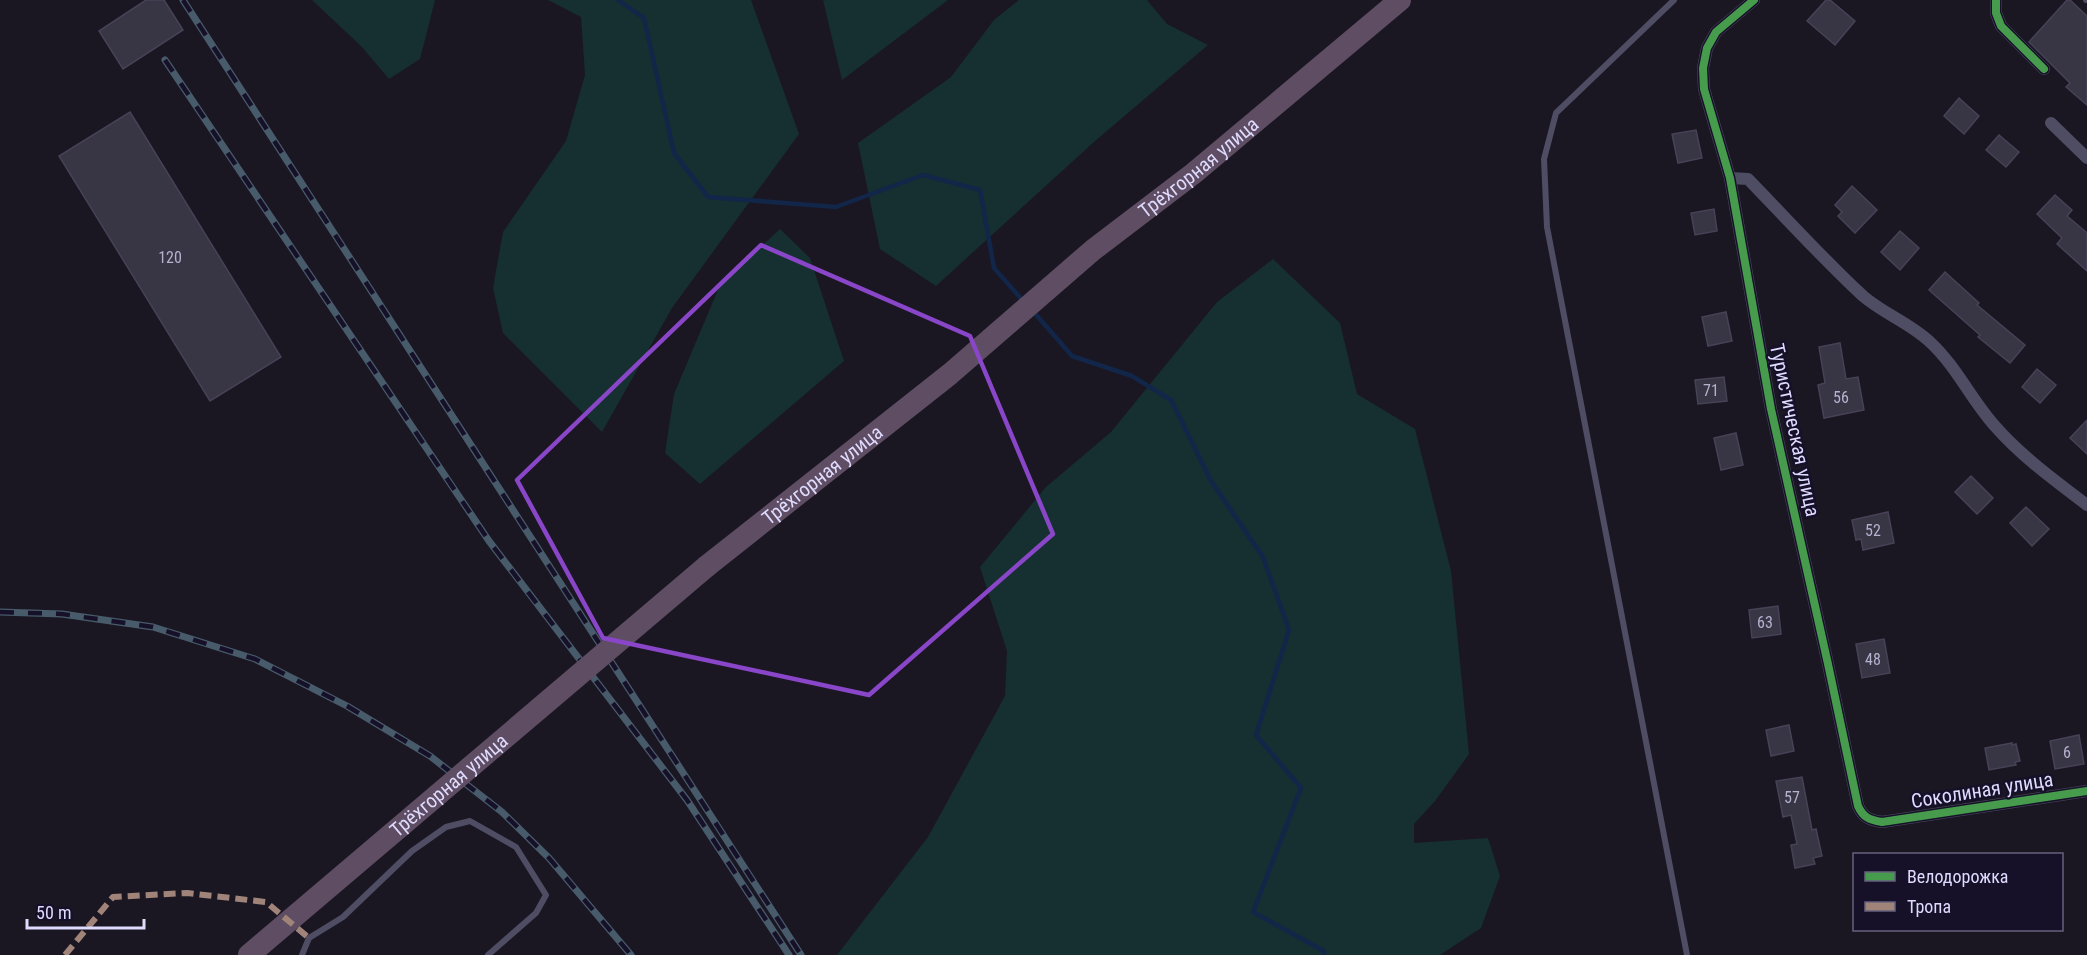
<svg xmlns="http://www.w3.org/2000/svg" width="2087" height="955" viewBox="0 0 2087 955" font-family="'Roboto Condensed',sans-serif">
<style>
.green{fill:#162f30}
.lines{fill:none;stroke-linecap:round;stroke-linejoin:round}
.stream{stroke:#122649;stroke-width:4.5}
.building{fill:#383545;stroke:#474256;stroke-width:1.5}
.lane{stroke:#4e4d64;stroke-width:6}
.street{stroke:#4e4d64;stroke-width:12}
.highway{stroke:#5e4d63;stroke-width:22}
.rail-casing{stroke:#485b6b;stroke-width:7}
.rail{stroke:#161129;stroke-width:4.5;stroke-dasharray:14;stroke-linecap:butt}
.highway-bridge{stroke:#5e4d63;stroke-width:22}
.quiet{stroke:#a18479;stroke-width:6;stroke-dasharray:12 6;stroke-linecap:butt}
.cycleway-casing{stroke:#161129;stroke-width:11}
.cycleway{stroke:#469c4c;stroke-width:8}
.marked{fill:none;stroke:#8a46c8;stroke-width:4.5;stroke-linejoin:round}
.labels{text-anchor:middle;stroke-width:5;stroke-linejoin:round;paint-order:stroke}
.number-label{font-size:16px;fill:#b5b2d0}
.street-label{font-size:20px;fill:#dfdbfe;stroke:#161129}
</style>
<rect width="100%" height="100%" fill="#1a1723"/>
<g class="green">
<polygon points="312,0 435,0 420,59 389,79 362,47"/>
<polygon points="548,0 751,0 799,134 672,308 602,432 503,333 493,288 503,232 566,141 585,75 581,17"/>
<polygon points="823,0 948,0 842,80"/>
<polygon points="1019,0 1147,0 1167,24 1208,45 1095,141 936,286 880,249 858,143 951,77 994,20"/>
<polygon points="780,229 810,258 844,361 700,484 665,453 674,394 720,285"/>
<polygon points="1273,259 1340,323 1357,394 1415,429 1451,571 1469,754 1435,801 1414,824 1414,843 1488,838 1500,876 1481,928 1440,955 837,955 928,837 1005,696 1007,651 980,567 1046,487 1111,432 1217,302"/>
</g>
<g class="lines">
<g class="stream">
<polyline points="618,0 644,18 674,153 708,197 836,207 923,175 980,190 994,268 1024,302"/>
<polyline points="1032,310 1072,356 1132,376 1171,400 1211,481 1263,557 1289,630 1256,735 1301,788 1253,912 1324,951 1324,955"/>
</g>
</g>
<g class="building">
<polygon points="146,0 164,0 183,30 123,69 99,31"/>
<polygon points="1826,0 1830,0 1855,21 1835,45 1807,21"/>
<polygon points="2067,0 2070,0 2087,16 2087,105 2066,87 2070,83 2029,42"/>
<polygon points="1959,98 1979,116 1964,134 1944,116"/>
<polygon points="130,112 281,357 210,401 59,156"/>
<polygon points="1696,130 1702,158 1678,163 1672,134"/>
<polygon points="1999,135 2019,152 2006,167 1986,150"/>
<polygon points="1852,186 1877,210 1855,233 1838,216 1842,212 1835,205"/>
<polygon points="2055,195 2072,210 2067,216 2087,233 2087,271 2057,244 2062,238 2037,214"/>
<polygon points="1714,209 1717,231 1695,235 1691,213"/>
<polygon points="1900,231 1919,248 1900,270 1881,252"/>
<polygon points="1945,272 1979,303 1977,305 2025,345 2010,363 1978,337 1980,335 1929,290"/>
<polygon points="1726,312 1732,341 1708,346 1702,317"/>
<polygon points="1840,343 1846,379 1858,377 1864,410 1824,418 1818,385 1825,383 1819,347"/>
<polygon points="2037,369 2056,385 2040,403 2022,387"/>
<polygon points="1724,377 1727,401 1698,404 1695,380"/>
<polygon points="2087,420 2087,454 2070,438"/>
<polygon points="1736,433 1743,465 1721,470 1714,438"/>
<polygon points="1971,476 1993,498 1977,514 1955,492"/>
<polygon points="2026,507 2049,529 2032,546 2010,523"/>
<polygon points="1888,512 1894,543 1863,550 1861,539 1856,540 1852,520"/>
<polygon points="1778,606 1781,634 1752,638 1749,610"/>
<polygon points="1884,639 1890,673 1862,678 1856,644"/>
<polygon points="1789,725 1794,751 1771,756 1766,730"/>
<polygon points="2079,735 2084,764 2055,769 2050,741"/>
<polygon points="2012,743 2012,745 2016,744 2020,761 2015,762 2016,765 1989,770 1985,748"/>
<polygon points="1802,777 1812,830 1816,829 1822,856 1813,858 1815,864 1795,868 1791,845 1797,844 1791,815 1783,817 1776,781"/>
</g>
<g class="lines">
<g class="lane">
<polyline points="1674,0 1556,113 1544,159 1547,227 1687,955"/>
<polyline points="2086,0 2087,0"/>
<polyline points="302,955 309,938 343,917 412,851 446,827 470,821 516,847 546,895 536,913 488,955"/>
</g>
<g class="street">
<path d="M1754 0 1716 32 1707 48 1703 68 1704 89 1730 178 1771 409 1828 664 1858 806C1863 817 1869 820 1882 822L2087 791"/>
<polyline points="1996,0 1996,13 2001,26 2044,69"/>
<polyline points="2051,123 2087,158"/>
<path d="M1730 178 1748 179C1786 218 1823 259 1863 296 1884 314 1910 323 1930 342 1956 366 1971 399 1994 425 2021 456 2054 480 2087 505"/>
</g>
<path class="highway" id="s1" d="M707 566 950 374 1093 250 1194 173 1400 0"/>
<g class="rail-casing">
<g id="rail">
<polyline points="183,0 801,955"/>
<polyline points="165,60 489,541 687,800 789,955"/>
<polyline points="0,612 62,614 153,627 255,659 347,706 430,756 502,812 549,858 631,955"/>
</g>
</g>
<use href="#rail" class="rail"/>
<path class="highway-bridge" id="s2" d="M249 955 707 566"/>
<polyline class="quiet" points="65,955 113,897 187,893 266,902 309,938"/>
<g class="cycleway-casing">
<g id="cycleway">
<path d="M1754 0 1716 32 1707 48 1703 68 1704 89 1730 178 1771 409 1828 664 1858 806C1863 817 1869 820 1882 822L2087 791"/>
<polyline points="1996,0 1996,13 2001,26 2044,69"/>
</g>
</g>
<use href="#cycleway" class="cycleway"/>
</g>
<path class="marked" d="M761 245 970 336 1053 534 869 695 603 638 517 480Z"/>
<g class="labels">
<g class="number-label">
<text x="170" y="263">120</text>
<text x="1711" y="396">71</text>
<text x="1841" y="403">56</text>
<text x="1873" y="536">52</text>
<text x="1765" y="628">63</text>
<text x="1873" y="665">48</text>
<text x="2067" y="758">6</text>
<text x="1792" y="803">57</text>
</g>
<g class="street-label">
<text dy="7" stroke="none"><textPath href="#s1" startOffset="633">Трёхгорная улица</textPath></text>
<text transform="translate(1795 430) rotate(78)" y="7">Туристическая улица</text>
<text dy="7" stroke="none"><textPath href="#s1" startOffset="147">Трёхгорная улица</textPath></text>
<text dy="7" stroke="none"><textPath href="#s2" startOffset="262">Трёхгорная улица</textPath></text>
<text transform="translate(1982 790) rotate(-9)" y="7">Соколиная улица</text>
</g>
</g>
<rect x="1853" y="853" width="210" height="78" fill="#161129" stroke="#66627e" stroke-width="1.5"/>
<rect x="1865" y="872" width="30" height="9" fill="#469c4c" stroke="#66627e" stroke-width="1.5"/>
<text x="1907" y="883" font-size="18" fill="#dfdbfe">Велодорожка</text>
<rect x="1865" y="902" width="30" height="9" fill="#a18479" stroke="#66627e" stroke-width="1.5"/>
<text x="1907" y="913" font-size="18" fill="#dfdbfe">Тропа</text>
<path d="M27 919v9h117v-9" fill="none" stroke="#dfdbfe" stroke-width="3"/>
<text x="36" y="919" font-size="18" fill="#dfdbfe" stroke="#161129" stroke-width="4.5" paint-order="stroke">50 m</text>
</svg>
